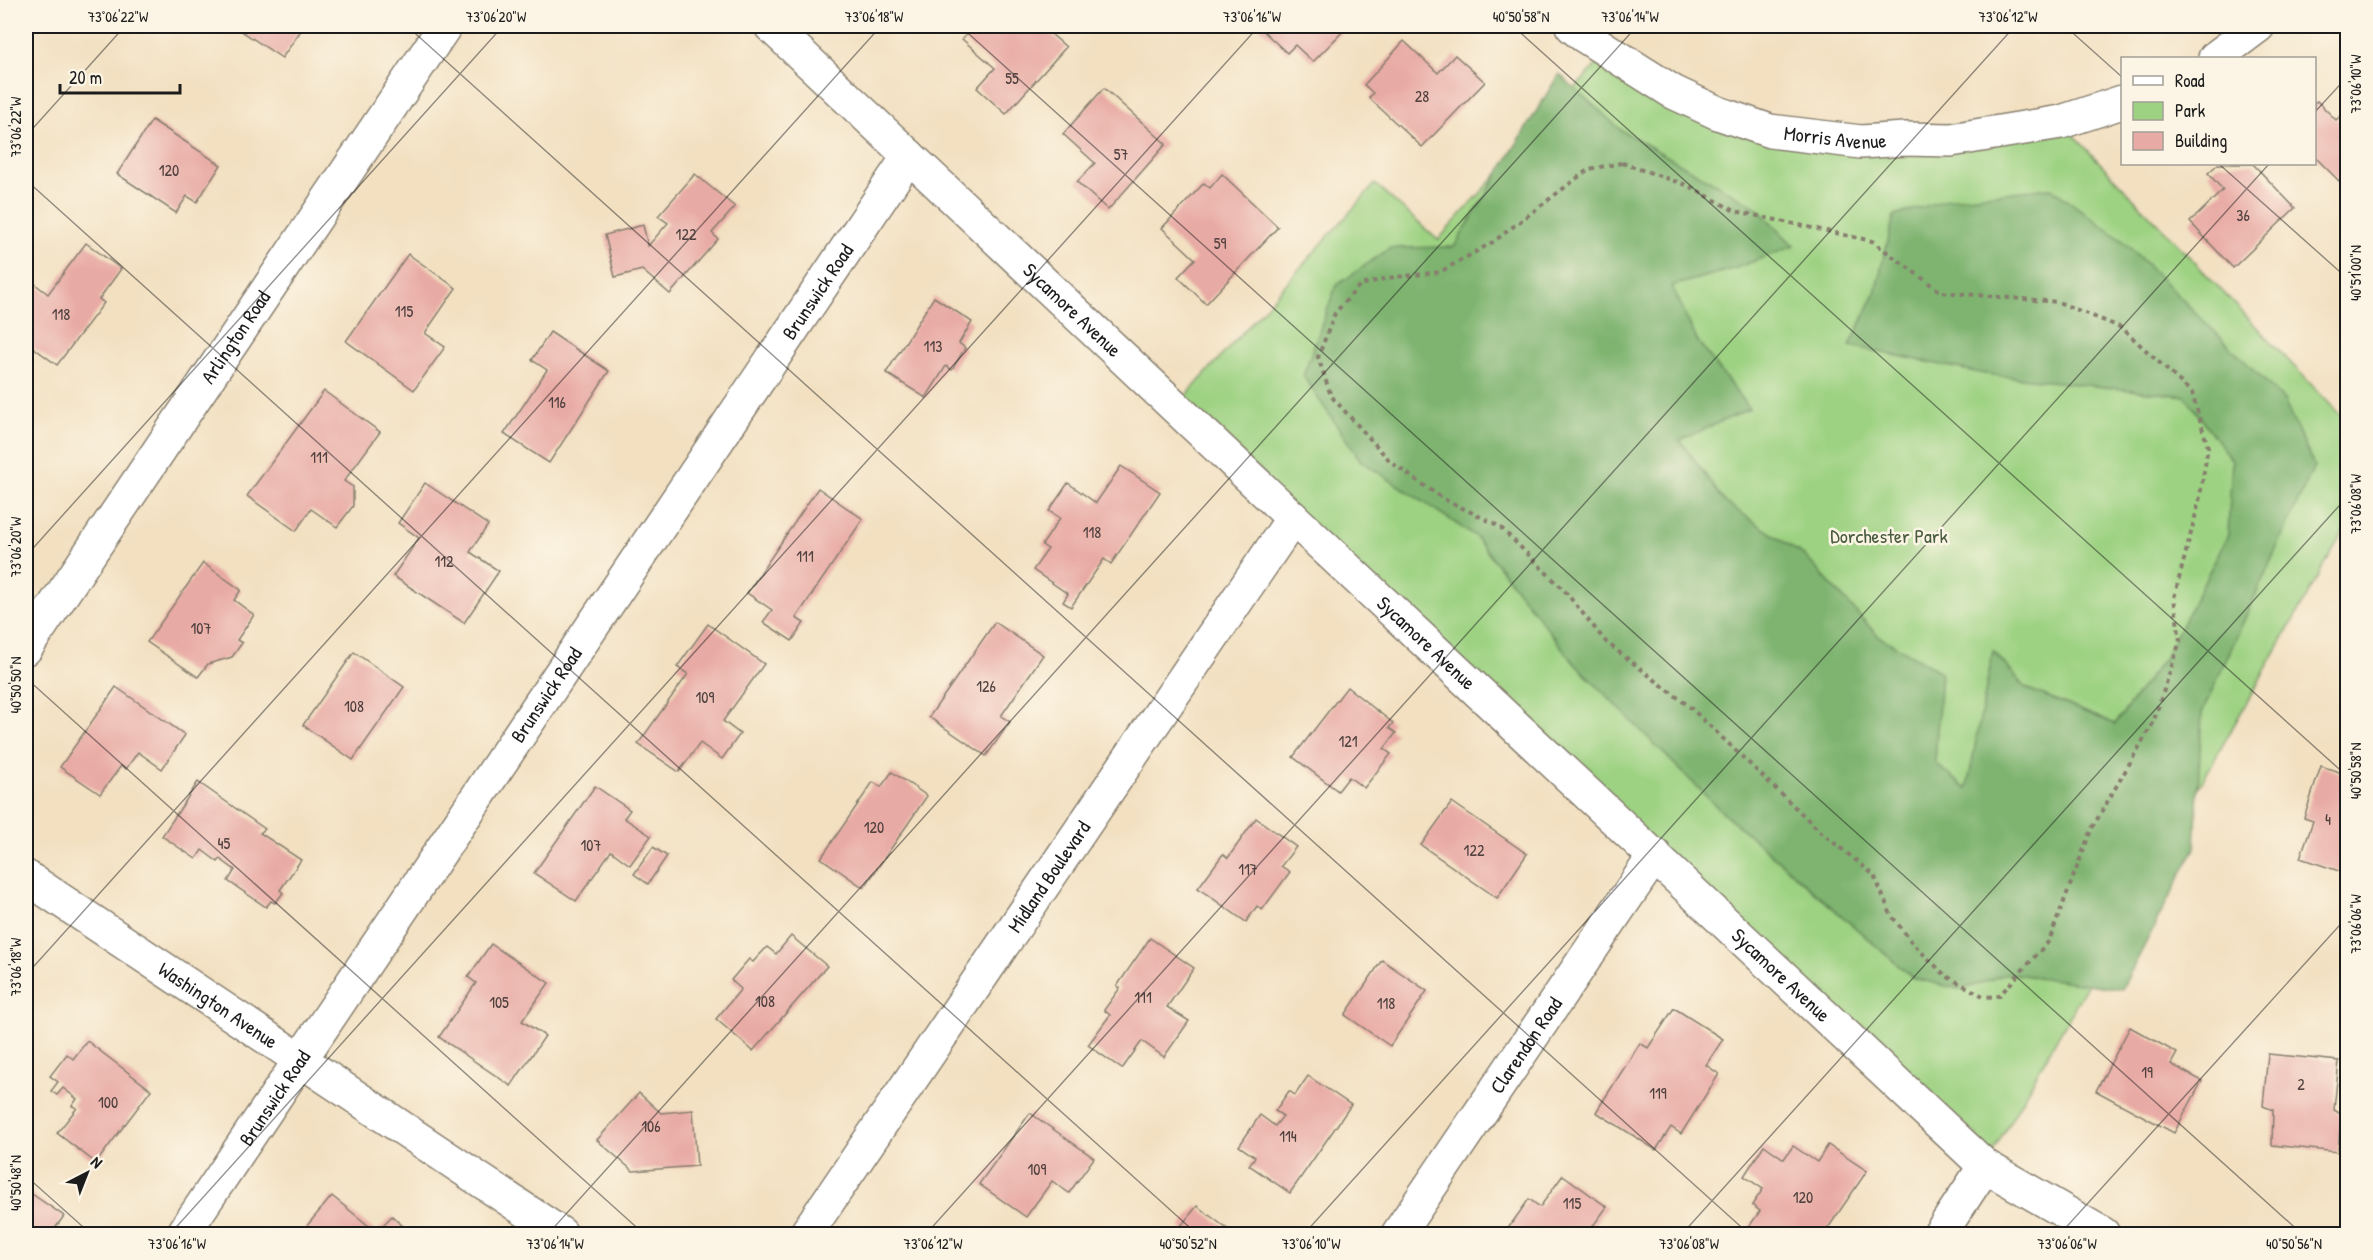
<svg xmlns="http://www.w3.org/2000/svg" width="2373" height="1260" viewBox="0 0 2373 1260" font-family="'Patrick Hand',sans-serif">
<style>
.green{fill:#9dd282;stroke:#5c774f;stroke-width:1.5}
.forest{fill:#7eb470;stroke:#4d6846;stroke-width:1.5}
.building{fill:#e8aaa4}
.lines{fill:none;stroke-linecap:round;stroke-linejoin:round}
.street-casing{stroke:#877e6e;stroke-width:36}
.path{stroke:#877e6e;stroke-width:4;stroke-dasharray:4.5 4.5;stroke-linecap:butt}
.street{stroke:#fff;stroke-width:33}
.ticks{fill:none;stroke:#1c1c1c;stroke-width:1.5;stroke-opacity:0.45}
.labels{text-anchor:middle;stroke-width:5;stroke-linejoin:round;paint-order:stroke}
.number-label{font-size:16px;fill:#4f403e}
.street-label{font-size:20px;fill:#1c1c1c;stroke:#fcf5e5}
.park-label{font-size:20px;fill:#495c40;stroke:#fcf5e5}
.neatline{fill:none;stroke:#1c1c1c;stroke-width:2}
.ticks-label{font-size:15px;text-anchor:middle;fill:#1c1c1c}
</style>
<rect width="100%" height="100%" fill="#fcf5e5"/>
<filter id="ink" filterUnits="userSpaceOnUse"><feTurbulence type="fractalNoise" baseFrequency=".0167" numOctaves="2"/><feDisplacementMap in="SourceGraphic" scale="12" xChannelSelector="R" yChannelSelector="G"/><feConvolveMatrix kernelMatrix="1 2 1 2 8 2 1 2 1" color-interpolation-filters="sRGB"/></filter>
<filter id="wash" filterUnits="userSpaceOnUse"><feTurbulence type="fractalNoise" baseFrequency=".008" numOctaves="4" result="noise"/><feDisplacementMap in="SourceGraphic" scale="24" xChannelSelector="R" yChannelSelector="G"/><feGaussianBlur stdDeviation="1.35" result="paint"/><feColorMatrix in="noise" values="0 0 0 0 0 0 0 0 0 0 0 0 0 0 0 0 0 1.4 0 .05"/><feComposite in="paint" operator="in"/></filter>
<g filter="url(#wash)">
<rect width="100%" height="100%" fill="#f2e0c1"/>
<polygon class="green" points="1609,51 1770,131 2061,122 2347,422 2347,525 1985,1166 1176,407 1375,184 1438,240"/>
<polygon class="forest" points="1559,74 1621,130 1756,207 1794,246 1736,268 1672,286 1697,340 1749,409 1680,440 1725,502 1805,556 1878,636 1941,672 1935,763 1967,789 1993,651 2026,688 2115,724 2165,657 2228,535 2232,461 2185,396 1985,374 1850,346 1875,293 1894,216 1948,199 2051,188 2122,240 2284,400 2314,466 2202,713 2195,848 2122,989 2008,973 1962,990 1913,978 1719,809 1574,663 1475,536 1361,461 1303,376 1336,286 1390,248 1454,247"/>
<g id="blocks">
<g class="building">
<polygon points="243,26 304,26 282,58 240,30"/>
<polygon points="974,26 1042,26 1066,47 1006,114 977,88 995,68 962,39"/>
<polygon points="1258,26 1348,26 1313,62 1295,45 1287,53"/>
<polygon points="1404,41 1438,73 1455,55 1485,82 1422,147 1369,98 1373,93 1364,85"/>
<polygon points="1104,88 1166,144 1108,210 1077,182 1095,163 1063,134"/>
<polygon points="2317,101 2336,120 2348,109 2348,190 2314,156 2314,103"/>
<polygon points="152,120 221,165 197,202 187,196 176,213 117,174"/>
<polygon points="2218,164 2253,164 2295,208 2233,268 2190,222 2223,190 2208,173"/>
<polygon points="695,174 735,207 712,233 718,239 670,294 642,270 615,277 605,235 643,225 648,246 668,223 658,216"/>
<polygon points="1222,174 1278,227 1206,304 1178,277 1195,259 1162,228 1204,183 1210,188"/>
<polygon points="86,243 121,269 99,299 104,303 57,365 26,342 26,288 31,281 48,294"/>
<polygon points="408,254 456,288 425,333 445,347 414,390 346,341"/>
<polygon points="934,297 972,322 959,343 965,348 952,370 946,366 926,398 886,373"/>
<polygon points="550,332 609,371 549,463 504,434 547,370 532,360"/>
<polygon points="324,391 380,432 344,481 353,487 353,506 337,527 311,509 296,531 247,496"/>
<polygon points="1121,466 1160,492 1111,564 1104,559 1071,607 1063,602 1068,594 1033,570 1048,549 1042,545 1060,518 1049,511 1068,483 1096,503"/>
<polygon points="425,483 488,525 470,552 499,571 464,623 393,576 419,538 398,523"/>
<polygon points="818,488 863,519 796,618 804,623 792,641 763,622 772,610 747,593"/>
<polygon points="203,563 241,590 234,600 254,615 237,640 242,643 232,657 208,664 198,677 147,642"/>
<polygon points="995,622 1043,655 1001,716 1010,722 986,756 929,717"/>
<polygon points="708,624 764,664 723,721 740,734 722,759 700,743 679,772 638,744 688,674 677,667"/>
<polygon points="354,652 404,687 353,760 303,725"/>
<polygon points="116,687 185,735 162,769 138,752 126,769 121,766 100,794 60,767"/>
<polygon points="1347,687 1393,723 1389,728 1396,733 1384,749 1391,754 1364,788 1349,777 1338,791 1293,757"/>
<polygon points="2321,766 2348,775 2348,874 2300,858 2313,821 2304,818"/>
<polygon points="892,772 927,796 864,888 821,858 873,782 881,787"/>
<polygon points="198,782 265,829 260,833 301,860 280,890 283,893 275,903 271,901 266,907 228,881 235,870 220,859 218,862 202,850 196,859 162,836"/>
<polygon points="595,786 630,810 624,818 651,836 630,865 611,851 576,901 534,873"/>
<polygon points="1452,802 1527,854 1497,898 1421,845"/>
<polygon points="1256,818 1296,847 1281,866 1290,872 1262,910 1257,906 1246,922 1198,888 1223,854 1228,858"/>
<polygon points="653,847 667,856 648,884 634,874"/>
<polygon points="791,936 827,966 753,1051 716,1019 741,989 731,980 749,959 753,962 767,947 776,954"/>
<polygon points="1150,938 1194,968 1167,1007 1189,1021 1164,1057 1142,1041 1122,1069 1088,1045 1110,1015 1104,1010 1120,988 1117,986"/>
<polygon points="491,944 549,983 522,1021 545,1036 511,1086 439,1037 476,983 468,977"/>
<polygon points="1382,960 1427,991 1390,1046 1345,1015"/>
<polygon points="1674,1008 1723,1039 1706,1065 1719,1074 1681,1134 1671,1127 1656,1150 1596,1112 1640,1043 1648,1048"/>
<polygon points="2130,1027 2177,1053 2171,1064 2202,1081 2174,1133 2096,1091"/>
<polygon points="87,1041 151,1090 96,1163 57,1133 77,1108 72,1106 77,1099 63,1088 57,1095 51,1091 58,1082 50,1076 67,1054 73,1059"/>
<polygon points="2268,1054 2339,1061 2334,1110 2341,1114 2338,1152 2272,1145 2273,1110 2263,1106"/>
<polygon points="1308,1076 1351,1105 1290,1193 1249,1165 1255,1157 1239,1146 1260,1115 1275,1126 1283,1116 1275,1111 1289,1091 1295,1095"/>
<polygon points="639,1093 661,1113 693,1110 697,1166 633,1171 597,1140"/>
<polygon points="1030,1113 1094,1158 1069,1193 1052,1181 1026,1217 979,1184"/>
<polygon points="1764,1145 1784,1159 1793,1146 1817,1162 1828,1145 1867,1171 1824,1234 1744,1234 1760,1211 1752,1205 1763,1189 1744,1176"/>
<polygon points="1563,1175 1607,1207 1587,1234 1504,1234 1529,1199 1540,1207"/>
<polygon points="26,1190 64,1216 51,1234 26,1234"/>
<polygon points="332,1196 375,1231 372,1234 300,1234"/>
<polygon points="1197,1206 1234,1234 1187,1234 1180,1227"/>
<polygon points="392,1216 405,1228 399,1234 382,1234 377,1231"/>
</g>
</g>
</g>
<g filter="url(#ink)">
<use href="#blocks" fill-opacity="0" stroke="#877e6e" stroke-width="1.5"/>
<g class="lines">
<g class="street-casing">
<g id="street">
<path id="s1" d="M771 26 1293 518 1985 1166 2103 1234"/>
<path id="s2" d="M1572 26 1583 35 1673 92 1718 113 1770 131 1861 142 1905 139 1951 140 2061 122 2122 102"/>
<polyline points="2215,58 2258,26"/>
<path id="s3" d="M26 648 445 26"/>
<path id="s4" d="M26 877 561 1234"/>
<path id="s5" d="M183 1234 909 156"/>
<path id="s6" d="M806 1234 1293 518"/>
<path id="s7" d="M1398 1234 1655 855"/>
<polyline points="1940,1234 1985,1166"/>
</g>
</g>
<polygon class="path" points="1622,163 1689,186 1735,211 1872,241 1941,292 2058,302 2122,328 2192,393 2208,447 2199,502 2174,598 2180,641 2153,723 2091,830 2049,941 1999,996 1985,997 1946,976 1914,945 1891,915 1874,875 1822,833 1690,707 1606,642 1563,589 1499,526 1442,498 1392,463 1331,396 1318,357 1335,313 1360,285 1388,278 1440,272 1493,242 1589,169"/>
<use href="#street" class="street"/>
</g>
</g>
<path class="ticks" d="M407 26 1749 1234M960 26 2302 1234M1513 26 2348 777M2065 26 2122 77M2314 113 2348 76M26 136 125 26M2219 164 2348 279M26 180 1197 1234M26 556 503 26M26 678 644 1234M26 975 881 26M26 1176 91 1234M170 1234 1259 26M548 1234 1637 26M926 1234 2015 26M1304 1234 2269 164M1682 1234 2348 496M2060 1234 2348 916"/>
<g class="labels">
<g class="number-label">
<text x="1012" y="84">55</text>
<text x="1422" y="102">28</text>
<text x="1121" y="160">57</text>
<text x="169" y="176">120</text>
<text x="2243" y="221">36</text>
<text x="686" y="240">122</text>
<text x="1220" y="249">59</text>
<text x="404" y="317">115</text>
<text x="61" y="320">118</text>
<text x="933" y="352">113</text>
<text x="557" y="408">116</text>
<text x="319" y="463">111</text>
<text x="1092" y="538">118</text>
<text x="805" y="562">111</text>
<text x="444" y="567">112</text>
<text x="201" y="634">107</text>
<text x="986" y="692">126</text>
<text x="705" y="703">109</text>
<text x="354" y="712">108</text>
<text x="1348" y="747">121</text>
<text x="2328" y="825">4</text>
<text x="874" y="833">120</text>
<text x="224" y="849">45</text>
<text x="591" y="851">107</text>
<text x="1474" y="856">122</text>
<text x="1248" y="875">117</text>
<text x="1143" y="1003">111</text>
<text x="765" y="1007">108</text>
<text x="499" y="1008">105</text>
<text x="1386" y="1009">118</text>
<text x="2147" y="1078">19</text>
<text x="2301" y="1090">2</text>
<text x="1658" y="1099">119</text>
<text x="108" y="1108">100</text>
<text x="651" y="1132">106</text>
<text x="1288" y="1142">114</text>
<text x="1037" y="1175">109</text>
<text x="1803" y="1203">120</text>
<text x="1572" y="1209">115</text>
</g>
<g class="street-label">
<text dy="7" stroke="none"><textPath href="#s2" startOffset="291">Morris Avenue</textPath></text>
<text dy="7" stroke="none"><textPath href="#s5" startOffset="1136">Brunswick Road</textPath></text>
<text dy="7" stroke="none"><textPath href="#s1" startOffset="414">Sycamore Avenue</textPath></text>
<text dy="7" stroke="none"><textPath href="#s3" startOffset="375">Arlington Road</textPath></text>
<text dy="7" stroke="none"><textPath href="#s1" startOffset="900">Sycamore Avenue</textPath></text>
<text dy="7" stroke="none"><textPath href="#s5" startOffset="650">Brunswick Road</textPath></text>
<text dy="7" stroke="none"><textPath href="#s6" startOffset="432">Midland Boulevard</textPath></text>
<text dy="7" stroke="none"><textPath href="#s1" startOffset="1386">Sycamore Avenue</textPath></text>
<text dy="7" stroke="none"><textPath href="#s4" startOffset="231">Washington Avenue</textPath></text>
<text dy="7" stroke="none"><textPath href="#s7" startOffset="228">Clarendon Road</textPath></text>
<text dy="7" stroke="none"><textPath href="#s5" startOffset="164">Brunswick Road</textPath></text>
</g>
<g class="park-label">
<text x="1889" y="543">Dorchester Park</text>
</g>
</g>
<rect width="2373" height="1260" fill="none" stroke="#fcf5e5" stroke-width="66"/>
<rect x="2121" y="57" width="195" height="108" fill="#fcf5e5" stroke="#a29e95" stroke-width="1.5"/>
<rect x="2133" y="76" width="30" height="9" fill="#ffffff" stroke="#a29e95" stroke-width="1.5"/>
<text x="2175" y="87" font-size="18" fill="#1c1c1c">Road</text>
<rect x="2133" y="102" width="30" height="18" fill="#9dd282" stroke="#a29e95" stroke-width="1.5"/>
<text x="2175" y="117" font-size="18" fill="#1c1c1c">Park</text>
<rect x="2133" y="132" width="30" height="18" fill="#e8aaa4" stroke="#a29e95" stroke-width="1.5"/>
<text x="2175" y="147" font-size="18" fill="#1c1c1c">Building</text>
<g transform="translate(87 1173) rotate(42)" stroke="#fcf5e5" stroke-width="4.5" paint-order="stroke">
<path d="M0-4.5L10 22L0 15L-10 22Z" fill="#1c1c1c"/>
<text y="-9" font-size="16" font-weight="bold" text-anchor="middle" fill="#1c1c1c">N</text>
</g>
<path d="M60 84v9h120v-9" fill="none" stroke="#1c1c1c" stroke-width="3"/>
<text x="69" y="84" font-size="18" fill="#1c1c1c" stroke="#fcf5e5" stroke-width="4.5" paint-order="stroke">20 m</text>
<rect x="33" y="33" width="2307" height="1194" class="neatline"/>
<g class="ticks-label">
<text x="118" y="22">73°06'22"W</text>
<text x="496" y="22">73°06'20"W</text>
<text x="874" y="22">73°06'18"W</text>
<text x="1252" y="22">73°06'16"W</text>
<text x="1521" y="22">40°50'58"N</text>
<text x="1630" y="22">73°06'14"W</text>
<text x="2008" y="22">73°06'12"W</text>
<text transform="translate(2356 84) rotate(-90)" y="5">73°06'10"W</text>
<text transform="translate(16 127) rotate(-90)" y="5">73°06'22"W</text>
<text transform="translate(2356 273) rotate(-90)" y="5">40°51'00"N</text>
<text transform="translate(2356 504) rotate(-90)" y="5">73°06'08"W</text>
<text transform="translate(16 547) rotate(-90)" y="5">73°06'20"W</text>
<text transform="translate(16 685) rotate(-90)" y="5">40°50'50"N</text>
<text transform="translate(2356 771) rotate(-90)" y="5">40°50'58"N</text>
<text transform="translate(2356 924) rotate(-90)" y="5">73°06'06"W</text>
<text transform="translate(16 967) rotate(-90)" y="5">73°06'18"W</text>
<text transform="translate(16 1183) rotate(-90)" y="5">40°50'48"N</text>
<text x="177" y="1249">73°06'16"W</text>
<text x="555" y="1249">73°06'14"W</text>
<text x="933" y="1249">73°06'12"W</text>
<text x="1188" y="1249">40°50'52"N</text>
<text x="1311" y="1249">73°06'10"W</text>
<text x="1689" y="1249">73°06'08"W</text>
<text x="2067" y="1249">73°06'06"W</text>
<text x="2294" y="1249">40°50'56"N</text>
</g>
</svg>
